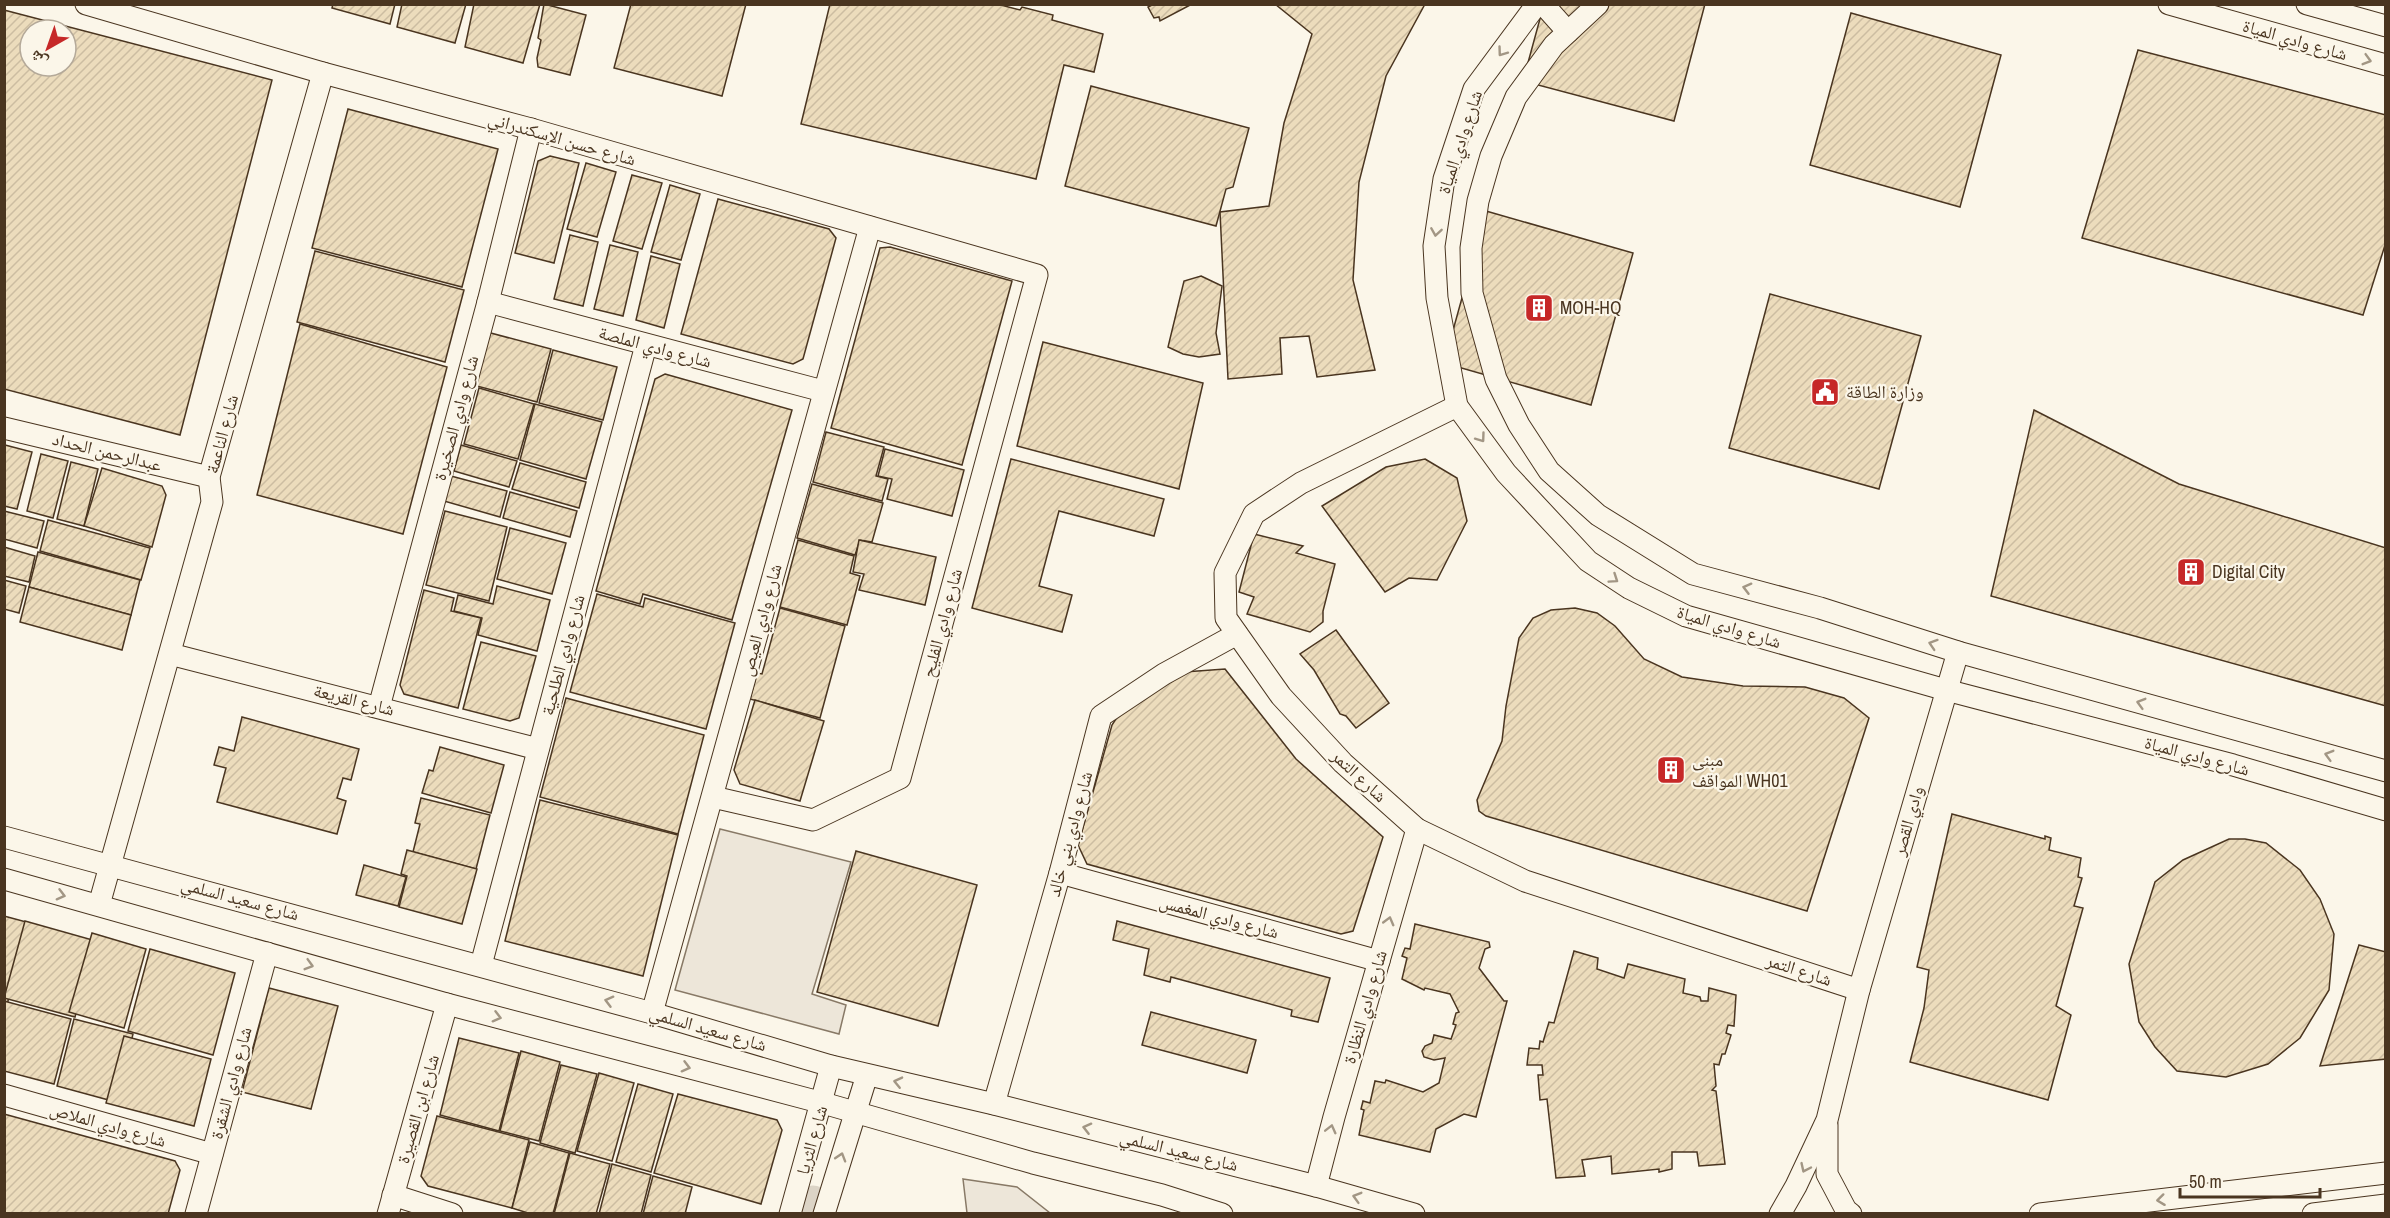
<svg xmlns="http://www.w3.org/2000/svg" width="2390" height="1218" viewBox="0 0 2390 1218" font-family="'Archivo Narrow','Noto Naskh Arabic',sans-serif">
<style>
.park{fill:#ede6d9;stroke:#887966;stroke-width:1.5}
.lines{fill:none;stroke-linecap:round;stroke-linejoin:round}
.river{stroke:#dcd4c6;stroke-width:33}
.building{fill:url(#building-hatch);stroke:#4a3520;stroke-width:1.5;fill-rule:evenodd}
.minor-casing{stroke:#4a3520;stroke-width:23}
.minor{stroke:#fbf6e9;stroke-width:21}
.oneway{stroke:#a29684}
.labels{text-anchor:middle;stroke-width:4.5;stroke-linejoin:round;paint-order:stroke}
.street-label{font-size:18px;fill:#4a3520;stroke:#fbf6e9}
.poi-label{font-size:18px;fill:#4a3520;stroke:#fbf6e9;text-anchor:start}
</style>
<defs>
<pattern id="building-hatch" width="6" height="6" patternUnits="userSpaceOnUse" patternTransform="scale(1.5)"><rect width="6" height="6" fill="#ecdcbc"/><path d="M-1 1l2-2M0 6l6-6M5 7l2-2" fill="none" stroke="#ccbda1"/></pattern>
</defs>
<rect width="100%" height="100%" fill="#fbf6e9"/>
<g class="park">
<polygon points="720,829 851,862 812,994 846,1005 839,1034 675,990"/>
<polygon points="963,1179 1017,1187 1050,1213 967,1213"/>
</g>
<g class="lines">
<polyline class="river" points="810,1214 813,1202"/>
</g>
<g class="building">
<polygon points="333,4 395,4 390,24 332,8"/>
<polygon points="402,4 466,4 455,43 397,27"/>
<polygon points="474,4 540,4 523,63 465,47"/>
<polygon points="544,4 586,15 570,75 538,67 537,58 541,40 538,38"/>
<polygon points="631,4 746,4 722,96 614,68"/>
<polygon points="830,4 997,4 1020,10 1022,7 1053,15 1052,20 1103,34 1094,72 1064,65 1036,179 801,124"/>
<polygon points="1154,4 1192,4 1160,21 1159,17 1154,18 1148,7"/>
<polygon points="1275,4 1425,4 1386,76 1359,182 1353,280 1375,370 1317,377 1309,336 1280,338 1282,374 1228,379 1220,212 1269,206 1284,123 1312,34"/>
<polygon points="1544,4 1705,4 1674,121 1523,81"/>
<path d="M4 10 272 80 180 435 4 389ZM30 30H66V66H30Z"/>
<polygon points="1851,13 2001,55 1960,207 1810,165"/>
<polygon points="2138,50 2386,115 2386,242 2363,315 2082,238"/>
<polygon points="1091,86 1249,128 1233,187 1226,189 1216,226 1065,186"/>
<polygon points="348,109 498,149 462,287 312,248"/>
<polygon points="550,156 579,163 554,263 515,253 538,161"/>
<polygon points="586,163 616,172 597,237 567,229"/>
<polygon points="632,175 662,183 642,249 613,241"/>
<polygon points="670,185 700,194 681,260 651,252"/>
<polygon points="718,199 829,229 836,238 803,359 793,364 681,334"/>
<polygon points="1486,211 1633,253 1591,405 1444,363"/>
<polygon points="570,235 598,242 583,306 554,299"/>
<polygon points="610,245 638,252 623,316 594,309"/>
<polygon points="890,247 1012,281 962,465 831,428 880,248"/>
<polygon points="315,251 464,290 445,362 297,322"/>
<polygon points="651,256 680,264 664,328 636,320"/>
<polygon points="1201,276 1222,286 1216,333 1220,354 1199,357 1183,354 1168,347 1184,281"/>
<polygon points="1770,294 1921,336 1879,489 1729,448"/>
<polygon points="300,324 447,367 403,534 257,495"/>
<polygon points="487,332 551,349 537,402 473,385"/>
<polygon points="1043,342 1203,383 1179,489 1017,446"/>
<polygon points="553,350 617,367 603,420 539,403"/>
<polygon points="665,374 792,410 732,620 643,594 640,604 596,591 655,379"/>
<polygon points="479,388 534,404 518,459 464,444"/>
<polygon points="535,404 602,422 586,479 520,460"/>
<polygon points="2034,410 2179,484 2386,548 2386,706 1991,596"/>
<polygon points="826,432 884,447 876,476 888,479 882,501 813,482"/>
<polygon points="5,445 32,452 17,509 4,506"/>
<polygon points="461,445 517,461 509,487 454,471"/>
<polygon points="885,449 964,470 952,516 887,499 892,479 878,476"/>
<polygon points="41,454 68,461 53,518 27,511"/>
<polygon points="1011,459 1164,499 1154,536 1059,511 1039,586 1072,595 1062,632 972,608"/>
<polygon points="1425,459 1457,478 1467,521 1437,580 1409,578 1385,592 1322,506 1386,467"/>
<polygon points="71,462 98,469 84,526 57,519"/>
<polygon points="520,463 586,482 579,508 512,489"/>
<polygon points="102,468 162,486 166,495 152,547 84,526"/>
<polygon points="451,476 507,491 500,517 444,501"/>
<polygon points="812,484 883,503 872,542 860,540 855,555 797,538"/>
<polygon points="510,492 577,511 570,537 503,518"/>
<polygon points="4,511 44,521 37,548 4,539"/>
<polygon points="445,511 507,527 489,601 426,585"/>
<polygon points="48,520 150,548 141,580 40,551"/>
<polygon points="510,528 566,543 552,594 497,579"/>
<polygon points="1254,534 1303,546 1296,553 1335,564 1323,611 1323,622 1310,632 1247,614 1254,597 1239,592"/>
<polygon points="798,540 854,556 850,573 860,576 847,625 780,607"/>
<polygon points="859,540 936,557 925,605 859,590 864,574 853,572"/>
<polygon points="4,547 35,556 29,582 4,576"/>
<polygon points="38,552 140,580 131,615 29,587"/>
<polygon points="4,580 26,586 19,613 4,609"/>
<polygon points="497,586 550,600 537,651 478,635 482,618 454,611 458,595 493,604"/>
<polygon points="29,587 131,615 122,650 20,622"/>
<polygon points="424,590 454,598 451,611 481,618 458,708 404,694 400,685"/>
<polygon points="597,594 643,607 645,598 735,623 706,729 570,692"/>
<polygon points="780,608 845,626 820,718 750,699 757,673 762,674"/>
<polygon points="1575,608 1597,613 1615,626 1644,659 1682,677 1743,686 1805,687 1844,698 1869,718 1807,911 1486,816 1479,811 1477,800 1502,741 1506,706 1519,638 1533,618 1551,610"/>
<polygon points="1336,630 1389,703 1356,728 1346,716 1340,714 1314,670 1300,654"/>
<polygon points="481,642 536,656 519,718 510,721 463,709"/>
<polygon points="1225,669 1296,759 1383,837 1353,931 1341,934 1087,864 1078,845 1112,725 1117,717 1184,672"/>
<polygon points="566,698 704,735 678,834 540,797"/>
<polygon points="755,700 824,721 800,801 740,784 734,770"/>
<polygon points="242,717 359,749 351,780 343,778 337,798 346,801 337,834 217,802 226,768 214,765 219,747 234,751"/>
<polygon points="440,747 504,765 491,813 422,793 429,770 433,771"/>
<polygon points="421,798 490,815 476,869 413,852 420,824 415,823"/>
<polygon points="540,800 678,835 643,976 505,941"/>
<polygon points="1952,814 2045,839 2045,836 2051,838 2049,850 2081,858 2078,877 2082,878 2074,906 2083,908 2056,1006 2071,1015 2048,1100 1910,1062 1924,1008 1929,970 1917,967"/>
<polygon points="2229,839 2245,839 2266,843 2300,870 2320,899 2334,934 2329,990 2300,1038 2268,1064 2226,1077 2177,1071 2155,1047 2139,1022 2129,964 2155,882 2183,860"/>
<polygon points="407,850 477,869 462,924 399,907 407,876 401,874"/>
<polygon points="856,851 977,885 938,1026 817,992"/>
<polygon points="364,865 406,877 398,906 356,895"/>
<polygon points="4,916 30,923 4,1015"/>
<polygon points="25,921 96,941 75,1017 4,998"/>
<polygon points="1117,921 1330,978 1318,1022 1291,1016 1292,1010 1171,977 1170,982 1144,975 1149,949 1113,940"/>
<polygon points="1415,924 1489,942 1490,947 1485,949 1479,968 1504,1001 1507,1001 1476,1117 1464,1114 1436,1129 1430,1152 1359,1135 1364,1110 1361,1109 1363,1101 1370,1103 1375,1081 1385,1083 1386,1080 1423,1092 1439,1083 1445,1058 1434,1060 1424,1057 1422,1051 1425,1046 1432,1043 1434,1035 1451,1039 1456,1025 1453,1024 1456,1013 1459,1012 1450,994 1425,988 1424,990 1402,979 1407,958 1402,956 1405,948 1410,949"/>
<polygon points="92,933 146,949 124,1028 69,1012"/>
<polygon points="2359,945 2386,952 2386,1059 2320,1066"/>
<polygon points="150,949 235,973 213,1055 128,1031"/>
<polygon points="1574,951 1598,958 1597,969 1624,978 1628,964 1685,979 1683,993 1700,997 1701,1001 1708,1001 1709,988 1736,995 1734,1026 1728,1025 1726,1033 1731,1035 1725,1054 1722,1054 1719,1065 1714,1064 1716,1086 1712,1090 1716,1091 1725,1164 1699,1166 1697,1152 1672,1152 1672,1169 1659,1172 1659,1169 1612,1174 1611,1156 1582,1160 1585,1176 1556,1178 1547,1099 1540,1100 1538,1075 1543,1075 1542,1065 1527,1065 1529,1048 1539,1049 1540,1041 1543,1042 1549,1022 1554,1023"/>
<polygon points="269,988 338,1006 311,1109 242,1092"/>
<polygon points="4,1001 71,1019 54,1084 4,1071"/>
<polygon points="1151,1012 1256,1040 1247,1073 1142,1045"/>
<polygon points="74,1019 133,1034 116,1102 57,1086"/>
<polygon points="124,1036 211,1059 194,1126 106,1103"/>
<polygon points="459,1038 519,1053 499,1131 440,1115"/>
<polygon points="521,1051 560,1062 539,1141 500,1131"/>
<polygon points="561,1065 597,1074 575,1153 540,1143"/>
<polygon points="599,1073 634,1083 612,1161 577,1151"/>
<polygon points="638,1084 673,1094 651,1172 616,1162"/>
<polygon points="678,1094 777,1120 782,1130 761,1204 654,1173"/>
<polygon points="4,1114 175,1161 180,1170 168,1214 4,1214"/>
<polygon points="437,1116 529,1140 512,1208 428,1186 421,1176"/>
<polygon points="530,1142 569,1153 553,1214 531,1214 512,1208"/>
<polygon points="570,1153 610,1164 596,1214 554,1214"/>
<polygon points="612,1164 651,1175 641,1214 599,1214"/>
<polygon points="653,1176 692,1187 685,1214 643,1214"/>
</g>
<g class="lines">
<g class="minor-casing">
<g id="minor">
<polyline points="86,4 323,73 531,129 1037,275 900,778 813,820 713,797"/>
<polyline points="1537,4 1474,89 1444,179 1434,246 1437,298 1457,406 1506,473 1588,561 1629,588 1686,616 1946,690 2233,765 2386,810"/>
<polyline points="1543,4 1568,32"/>
<polyline points="1598,4 1554,45 1516,97 1491,156 1478,201 1471,248 1472,293 1496,379 1519,425 1549,471 1598,515 1693,574 1820,608 1958,652 2386,771"/>
<polyline points="2169,4 2386,65"/>
<polyline points="2307,4 2386,26"/>
<polyline points="488,302 823,391"/>
<polyline points="1457,406 1301,483 1254,514 1225,573 1226,618 1281,696 1343,763 1417,829 1525,881 1859,990"/>
<polyline points="4,428 209,477"/>
<polyline points="170,654 538,749"/>
<polyline points="379,707 488,302 531,129"/>
<polyline points="4,837 652,1013 831,1066 994,1104 1316,1186 1414,1214"/>
<polyline points="1060,873 1379,961"/>
<polyline points="4,879 447,1004 823,1103 1033,1163 1162,1195 1222,1214"/>
<polyline points="99,905 212,502 209,477 323,73"/>
<polyline points="481,965 646,345"/>
<polyline points="652,1013 870,227"/>
<polyline points="4,1095 212,1154"/>
<polyline points="994,1104 1060,873 1101,716 1164,674 1237,634"/>
<polyline points="1827,1125 1827,1174 1846,1210 1851,1214"/>
<polyline points="1316,1186 1334,1117 1417,829"/>
<polyline points="393,1195 452,1214"/>
<polyline points="196,1214 267,953"/>
<polyline points="388,1214 447,1004"/>
<polyline points="790,1214 831,1066"/>
<polyline points="824,1214 867,1075"/>
<polyline points="1780,1214 1796,1186 1827,1120 1859,990 1958,652"/>
<polyline points="2040,1214 2386,1173"/>
<polyline points="2313,1214 2386,1205"/>
</g>
</g>
<use href="#minor" class="minor"/>
</g>
<defs><path id="oneway-chevron" d="M-2-3.5L2.5 0L-2 3.5" fill="none" stroke-width="1.6" stroke-linecap="round" stroke-linejoin="round" transform="scale(1.5)"/></defs>
<g class="oneway">
<use href="#oneway-chevron" transform="translate(1502 52) rotate(126)"/>
<use href="#oneway-chevron" transform="translate(2367 60) rotate(16)"/>
<use href="#oneway-chevron" transform="translate(1436 232) rotate(99)"/>
<use href="#oneway-chevron" transform="translate(1481 438) rotate(54)"/>
<use href="#oneway-chevron" transform="translate(1614 579) rotate(34)"/>
<use href="#oneway-chevron" transform="translate(1747 588) rotate(-165)"/>
<use href="#oneway-chevron" transform="translate(1933 644) rotate(-162)"/>
<use href="#oneway-chevron" transform="translate(2141 703) rotate(-164)"/>
<use href="#oneway-chevron" transform="translate(2329 755) rotate(-164)"/>
<use href="#oneway-chevron" transform="translate(61 895) rotate(15)"/>
<use href="#oneway-chevron" transform="translate(1389 921) rotate(-75)"/>
<use href="#oneway-chevron" transform="translate(309 965) rotate(16)"/>
<use href="#oneway-chevron" transform="translate(609 1001) rotate(-165)"/>
<use href="#oneway-chevron" transform="translate(497 1017) rotate(15)"/>
<use href="#oneway-chevron" transform="translate(686 1067) rotate(15)"/>
<use href="#oneway-chevron" transform="translate(898 1082) rotate(-167)"/>
<use href="#oneway-chevron" transform="translate(1087 1128) rotate(-166)"/>
<use href="#oneway-chevron" transform="translate(1331 1129) rotate(-76)"/>
<use href="#oneway-chevron" transform="translate(841 1157) rotate(-73)"/>
<use href="#oneway-chevron" transform="translate(1805 1168) rotate(115)"/>
<use href="#oneway-chevron" transform="translate(1357 1197) rotate(-164)"/>
<use href="#oneway-chevron" transform="translate(2161 1200) rotate(173)"/>
</g>
<defs>
<g id="building-square" transform="scale(1.5)"><rect x="-9" y="-9" width="18" height="18" rx="4" fill="#c62828" stroke="#fbf6e9"/><path d="M-4-6H4V6H1V3H-1V6H-4ZM-2.5-4.3h1.7v1.8h-1.7ZM.8-4.3h1.7v1.8H.8ZM-2.5-1h1.7V.8h-1.7ZM.8-1h1.7V.8H.8Z" fill="#fff"/></g>
<g id="civic-square" transform="scale(1.5)"><rect x="-9" y="-9" width="18" height="18" rx="4" fill="#c62828" stroke="#fbf6e9"/><path d="M-.6-6.5H3V-4.5H.6V-3L4-1V1h2V6H-6V1h2V-1L-.6-3ZM-1.2 2.5V6h2.4V2.5Z" fill="#fff"/></g>
</defs>
<g fill-rule="evenodd">
<use href="#building-square" x="1539" y="308"/>
<use href="#civic-square" x="1825" y="392"/>
<use href="#building-square" x="2191" y="572"/>
<use href="#building-square" x="1671" y="770"/>
</g>
<g class="labels">
<g class="street-label">
<text transform="translate(2295 40) rotate(16)" y="6">شارع وادي المياة</text>
<text transform="translate(562 139) rotate(16)" y="6">شارع حسن الإسكندراني</text>
<text transform="translate(1460 142) rotate(-72)" y="6">شارع وادي المياة</text>
<text transform="translate(655 347) rotate(15)" y="6">شارع وادي الملصة</text>
<text transform="translate(456 418) rotate(-75)" y="6">شارع وادي الصخيرة</text>
<text transform="translate(222 434) rotate(-75)" y="6">شارع الناعمة</text>
<text transform="translate(107 452) rotate(14)" y="6">عبدالرحمن الحداد</text>
<text transform="translate(761 620) rotate(-75)" y="6">شارع وادي العيص</text>
<text transform="translate(942 623) rotate(-75)" y="6">شارع وادي الفليح</text>
<text transform="translate(1729 627) rotate(17)" y="6">شارع وادي المياة</text>
<text transform="translate(563 655) rotate(-75)" y="6">شارع وادي الطلحية</text>
<text transform="translate(354 700) rotate(14)" y="6">شارع القريعة</text>
<text transform="translate(2197 756) rotate(15)" y="6">شارع وادي المياة</text>
<text transform="translate(1359 776) rotate(43)" y="6">شارع التمر</text>
<text transform="translate(1908 821) rotate(-74)" y="6">وادي القصر</text>
<text transform="translate(1070 834) rotate(-75)" y="6">شارع وادي بني خالد</text>
<text transform="translate(240 899) rotate(15)" y="6">شارع سعيد السلمي</text>
<text transform="translate(1219 917) rotate(15)" y="6">شارع وادي المغمس</text>
<text transform="translate(1799 970) rotate(18)" y="6">شارع التمر</text>
<text transform="translate(1365 1007) rotate(-74)" y="6">شارع وادي النظارة</text>
<text transform="translate(708 1029) rotate(16)" y="6">شارع سعيد السلمي</text>
<text transform="translate(231 1083) rotate(-75)" y="6">شارع وادي الشقرة</text>
<text transform="translate(418 1109) rotate(-74)" y="6">شارع ابن القصيرة</text>
<text transform="translate(108 1125) rotate(16)" y="6">شارع وادي الملاص</text>
<text transform="translate(812 1140) rotate(-74)" y="6">شارع الثريا</text>
<text transform="translate(1179 1151) rotate(14)" y="6">شارع سعيد السلمي</text>
</g>
<g class="poi-label">
<text x="1560" y="314">MOH-HQ</text>
<text x="1846" y="398">وزارة الطاقة</text>
<text x="2212" y="578">Digital City</text>
<text x="1692" y="766">مبنى<tspan x="1692" dy="21">المواقف WH01</tspan></text>
</g>
</g>
<rect width="2390" height="1218" fill="none" stroke="#4a3520" stroke-width="12"/>
<g transform="translate(48 48) rotate(220)"><circle r="28" fill="#fbf6e9" stroke="#b4a999" stroke-width="1.5"/>
<path d="M0-4.5L10 22L0 15L-10 22Z" fill="#c62828"/>
<text y="-9" font-size="16" font-weight="bold" text-anchor="middle" fill="#4a3520">ش</text>
</g>
<path d="M2180 1188v9h140v-9" fill="none" stroke="#4a3520" stroke-width="3"/>
<text x="2189" y="1188" font-size="18" fill="#4a3520" stroke="#fbf6e9" stroke-width="4.5" paint-order="stroke">50 m</text>
</svg>
